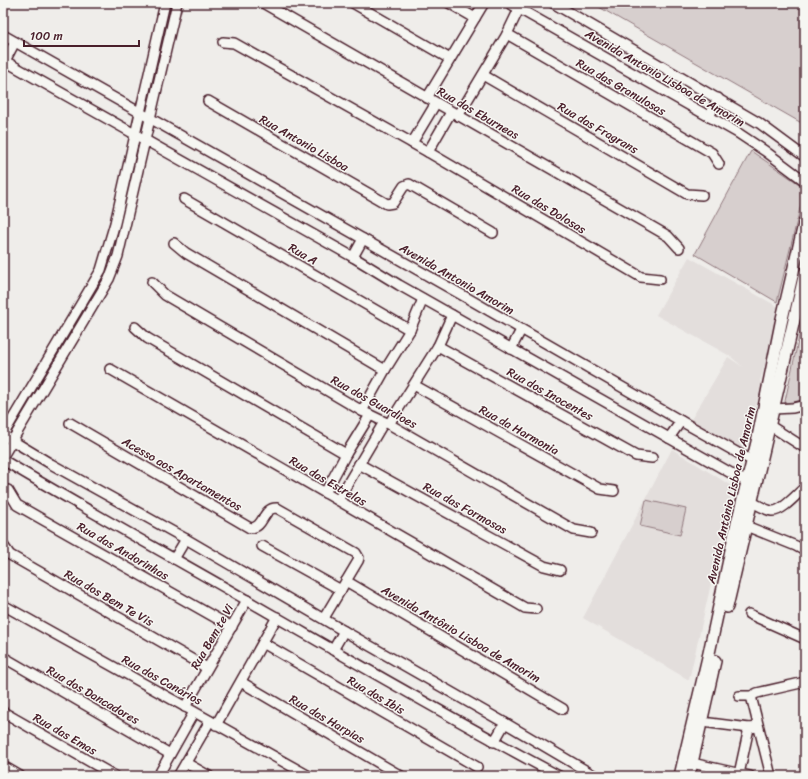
<svg xmlns="http://www.w3.org/2000/svg" width="808" height="779" font-family="Sriracha,sans-serif">
  <style>
    .built { fill: #e3dedc }
    .green { fill: #d7cfce; stroke: #90777c }
    .lines { fill: none; stroke-linecap: round; stroke-linejoin: round }
    .minor-casing { stroke: #4a1f2b; stroke-width: 12 }
    .major-casing { stroke: #4a1f2b; stroke-width: 14 }
    .minor { stroke: #f6f6f2; stroke-width: 9 }
    .major { stroke: #f6f6f2; stroke-width: 11 }
    .labels { text-anchor: middle; dominant-baseline: central; stroke-width: 3; stroke-linejoin: round; paint-order: stroke }
    .street-label { font-size: 12px; fill: #4a1f2b; stroke: #f6f6f2 }
  </style>
  <rect width="100%" height="100%" fill="#efedea"/>
  <filter id="ink" filterUnits="userSpaceOnUse"><feTurbulence type="fractalNoise" baseFrequency=".025" numOctaves="2"/><feDisplacementMap in="SourceGraphic" scale="8" xChannelSelector="R" yChannelSelector="G"/><feConvolveMatrix kernelMatrix="1 2 1 2 8 2 1 2 1" color-interpolation-filters="sRGB"/></filter>
  <g filter="url(#ink)">
    <g class="built">
      <polygon points="689,257 782,309 760,381 762,383 743,453 689,423 728,357 743,367 730,356 656,315"/>
      <polygon points="672,449 733,487 689,680 583,618"/>
    </g>
    <g class="green">
      <polygon points="592,3 805,3 805,125"/>
      <polygon points="751,151 805,188 777,302 695,254"/>
      <polygon points="805,309 805,400 786,403 785,401"/>
      <polygon points="646,500 686,509 680,535 640,526"/>
    </g>
    <g class="lines">
      <g class="minor-casing">
        <g id="minor">
          <polyline points="165,3 115,223 101,270 3,435 51,464 186,539 344,631 505,723 595,776"/>
          <polyline points="263,3 668,236 679,248"/>
          <polyline points="353,3 450,59"/>
          <polyline points="449,3 475,18"/>
          <polyline points="509,3 738,133 765,151 805,181"/>
          <polyline points="553,3 759,123 805,157"/>
          <polyline points="507,34 712,153 719,164"/>
          <polyline points="3,35 462,295 681,421 745,457 758,462"/>
          <polyline points="223,42 234,43 428,152 641,277 660,279"/>
          <polyline points="3,60 353,257 399,285 752,485"/>
          <polyline points="5,61 15,42"/>
          <polyline points="483,75 687,194 702,195"/>
          <polyline points="427,98 484,3"/>
          <polyline points="208,101 387,204 393,203 404,186 409,184 493,233"/>
          <polyline points="458,116 507,34 519,9"/>
          <polyline points="709,117 718,98"/>
          <polyline points="412,143 436,103"/>
          <polyline points="428,152 451,112"/>
          <polyline points="184,199 410,330"/>
          <polyline points="174,243 186,253 385,370"/>
          <polyline points="353,257 363,239"/>
          <polyline points="152,282 165,295 362,411 389,424 574,530 591,533"/>
          <polyline points="135,327 147,338 346,454"/>
          <polyline points="438,346 636,456 652,458"/>
          <polyline points="511,349 521,330"/>
          <polyline points="110,369 525,608 536,609"/>
          <polyline points="414,385 600,489 614,491"/>
          <polyline points="773,409 793,408 805,405"/>
          <polyline points="362,411 385,370 410,330 423,299"/>
          <path d="M70,423L250,528C265,528 262,507 277,508L356,553L359,558L358,561L324,618"/>
          <polyline points="389,424 438,346 452,315"/>
          <polyline points="769,425 805,448"/>
          <polyline points="669,438 681,421"/>
          <polyline points="3,456 109,279 118,256 177,3"/>
          <path d="M3,460C93,514 185,564 276,617C370,671 463,725 559,776"/>
          <polyline points="359,464 544,566 560,570"/>
          <polyline points="8,490 17,505 232,627"/>
          <polyline points="325,493 346,454 370,415"/>
          <polyline points="338,500 384,422"/>
          <path d="M752,502C758,505 766,510 772,511C782,512 798,493 805,487"/>
          <polyline points="746,526 796,546 805,551"/>
          <polyline points="3,545 10,555 207,668"/>
          <polyline points="262,546 341,590"/>
          <polyline points="174,559 186,539"/>
          <polyline points="346,581 563,709"/>
          <polyline points="3,605 309,776"/>
          <polyline points="749,614 805,639"/>
          <polyline points="263,643 477,767"/>
          <polyline points="333,650 344,631"/>
          <polyline points="3,657 170,754"/>
          <polyline points="241,682 401,776"/>
          <polyline points="739,696 751,696 757,693 805,682"/>
          <polyline points="751,696 771,776"/>
          <polyline points="185,707 247,600"/>
          <polyline points="3,712 115,776"/>
          <polyline points="702,722 749,728 758,727"/>
          <polyline points="216,725 277,617"/>
          <polyline points="494,742 505,723"/>
          <polyline points="186,763 209,776"/>
          <polyline points="692,763 750,776"/>
          <polyline points="3,766 20,776"/>
          <polyline points="739,774 749,728"/>
          <polyline points="158,776 194,712"/>
          <polyline points="178,776 210,721"/>
        </g>
      </g>
      <g class="major-casing">
        <g id="major">
          <polyline points="727,607 805,273"/>
          <polyline points="680,776 709,653 736,527 757,442 781,323 805,220"/>
          <polyline points="689,776 715,661"/>
        </g>
      </g>
      <use href="#minor" class="minor"/>
      <use href="#major" class="major"/>
    </g>
  </g>
  <g class="labels">
    <g class="street-label">
      <text transform="translate(665 78) rotate(30)">Avenida Antonio Lisboa de Amorim</text>
      <text transform="translate(621 87) rotate(30)">Rua das Granulosas</text>
      <text transform="translate(478 113) rotate(30)">Rua das Eburneas</text>
      <text transform="translate(598 128) rotate(30)">Rua das Fragrans</text>
      <text transform="translate(304 143) rotate(30)">Rua Antonio Lisboa</text>
      <text transform="translate(549 209) rotate(31)">Rua das Dolosas</text>
      <text transform="translate(303 254) rotate(30)">Rua A</text>
      <text transform="translate(457 279) rotate(30)">Avenida Antonio Amorim</text>
      <text transform="translate(550 394) rotate(29)">Rua dos Inocentes</text>
      <text transform="translate(374 402) rotate(29)">Rua dos Guardioes</text>
      <text transform="translate(519 430) rotate(29)">Rua da Harmonia</text>
      <text transform="translate(182 474) rotate(30)">Acesso aos Apartamentos</text>
      <text transform="translate(328 481) rotate(30)">Rua das Estrelas</text>
      <text transform="translate(731 495) rotate(-77)">Avenida Antônio Lisboa de Amorim</text>
      <text transform="translate(465 508) rotate(29)">Rua das Formosas</text>
      <text transform="translate(123 551) rotate(30)">Rua das Andorinhas</text>
      <text transform="translate(109 598) rotate(30)">Rua dos Bem Te Vis</text>
      <text transform="translate(461 634) rotate(30)">Avenida Antônio Lisboa de Amorim</text>
      <text transform="translate(212 637) rotate(-60)">Rua Bem te Vi</text>
      <text transform="translate(162 680) rotate(29)">Rua dos Canários</text>
      <text transform="translate(93 695) rotate(30)">Rua dos Dancadores</text>
      <text transform="translate(376 695) rotate(30)">Rua dos Ibis</text>
      <text transform="translate(327 719) rotate(30)">Rua das Harpias</text>
      <text transform="translate(65 734) rotate(30)">Rua das Emas</text>
    </g>
  </g>
  <rect width="808" height="779" fill="none" stroke="#f6f6f2" stroke-width="16"/>
  <rect x="8" y="8" width="792" height="763" fill="none" stroke="#4a1f2b" stroke-width="1.5" filter="url(#ink)"/>
  <path d="M24 40v6h115v-6" fill="none" stroke="#4a1f2b" stroke-width="2"/>
  <text x="30" y="40" font-size="12" fill="#4a1f2b" stroke="#f6f6f2" stroke-width="3" paint-order="stroke">100 m</text>
</svg>
